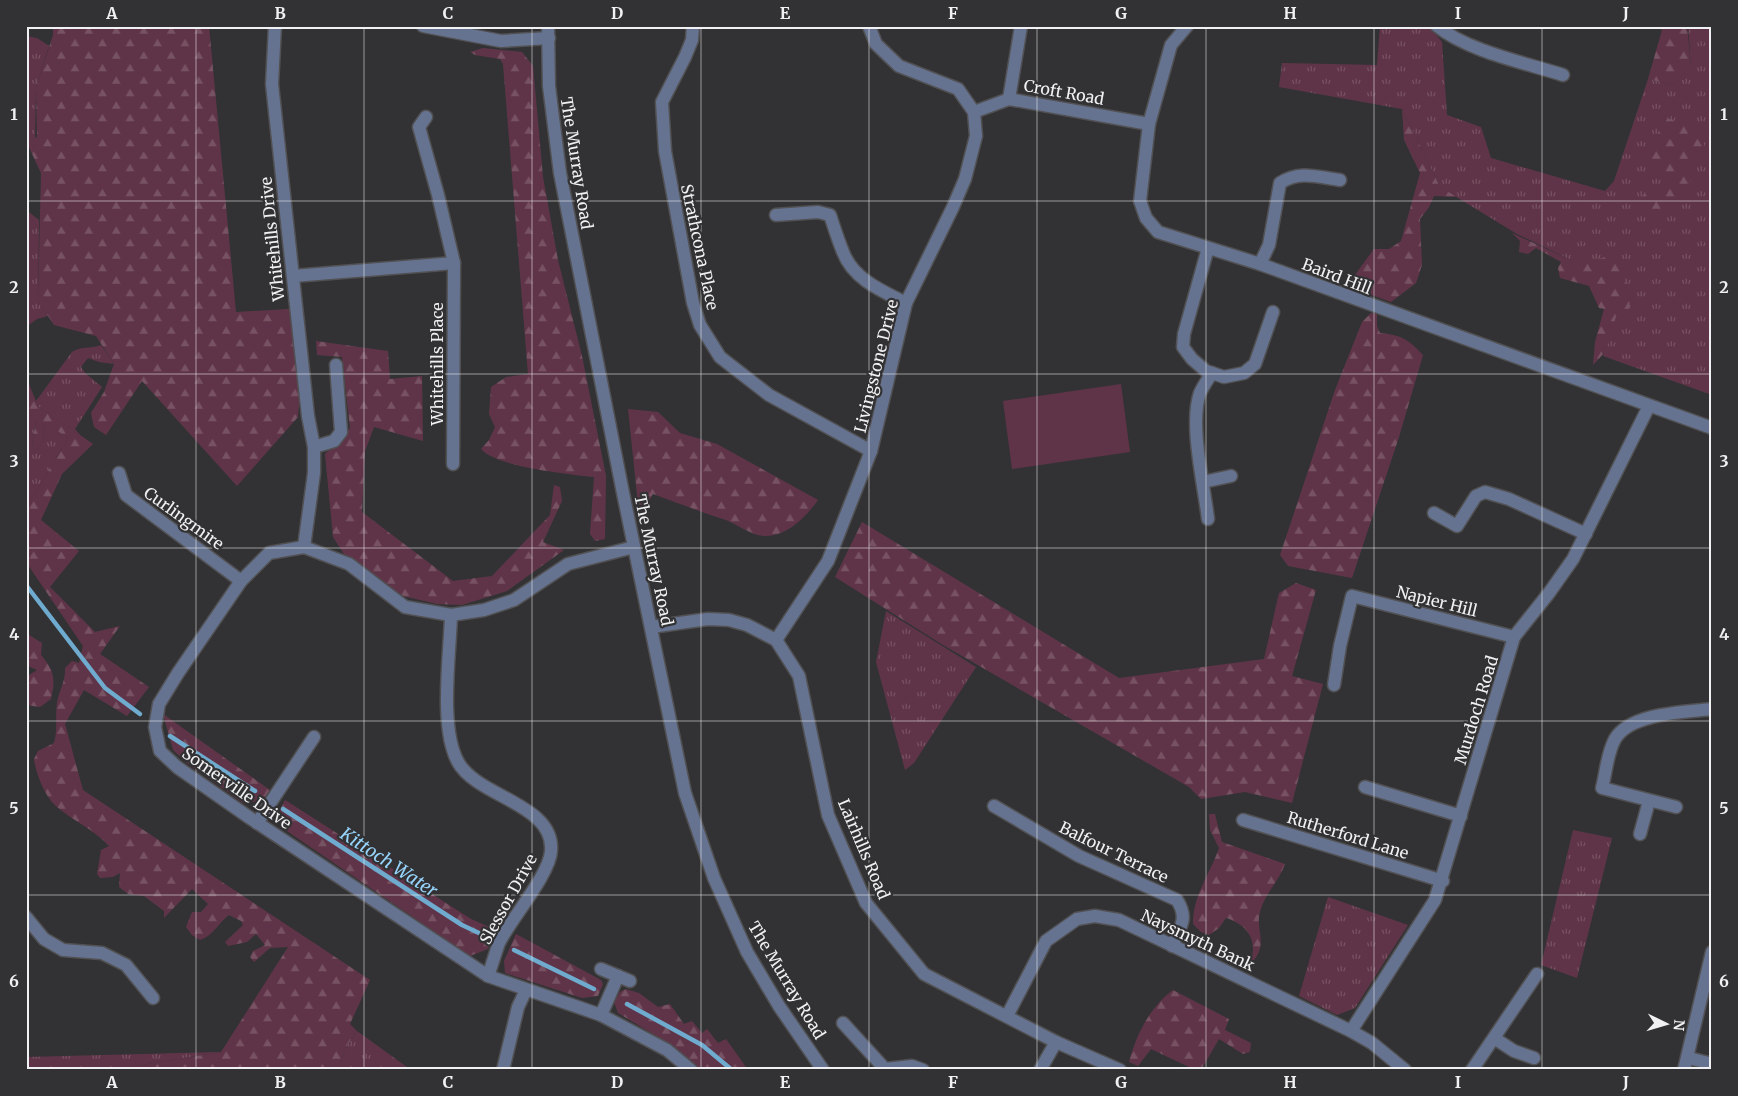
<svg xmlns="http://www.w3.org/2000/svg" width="1738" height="1096" font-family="Merriweather,serif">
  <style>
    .grass { fill: url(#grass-tufts) }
    .forest { fill: url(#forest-firs) }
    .garden { fill: #603448 }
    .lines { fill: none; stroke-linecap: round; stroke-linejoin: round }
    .stream { stroke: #6eabce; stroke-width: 4.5 }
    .minor-casing { stroke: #515153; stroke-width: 15 }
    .minor { stroke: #657391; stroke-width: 12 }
    .grid { fill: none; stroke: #f1f1f3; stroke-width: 1; stroke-opacity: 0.55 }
    .labels { text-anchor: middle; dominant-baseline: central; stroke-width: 4.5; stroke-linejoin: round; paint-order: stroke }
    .street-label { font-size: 16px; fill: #f1f1f3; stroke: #323234 }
    .water-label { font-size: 18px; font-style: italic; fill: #96d4fb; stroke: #323234 }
    .neatline { fill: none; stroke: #f1f1f3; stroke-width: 2 }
    .grid-label { font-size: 16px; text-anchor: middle; font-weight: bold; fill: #f1f1f3 }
  </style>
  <defs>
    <pattern id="grass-tufts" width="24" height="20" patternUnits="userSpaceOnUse" patternTransform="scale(1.25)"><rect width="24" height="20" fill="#603448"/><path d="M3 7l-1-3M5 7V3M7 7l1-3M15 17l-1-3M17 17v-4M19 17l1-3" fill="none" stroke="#775263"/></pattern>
    <pattern id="forest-firs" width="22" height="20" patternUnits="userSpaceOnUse" patternTransform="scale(1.25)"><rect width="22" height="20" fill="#603448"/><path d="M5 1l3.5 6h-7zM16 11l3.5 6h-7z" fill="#775263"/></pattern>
  </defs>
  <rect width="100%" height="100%" fill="#323234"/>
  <g class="grass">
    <polygon points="1380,26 1429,26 1442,42 1447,115 1481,127 1491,158 1605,191 1614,181 1648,79 1673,85 1691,65 1688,26 1712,26 1712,395 1603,356 1625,286 1517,234 1440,187 1402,109 1279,87 1282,63 1377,65"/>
    <polygon points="26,36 37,38 49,46 36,87 35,138 26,141"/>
    <polygon points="26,210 39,220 38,301 48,316 37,319 26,327"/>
    <path d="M101,345L114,364L99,362L88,358L81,367L85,373L102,387L75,429L81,436L38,406L36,401L72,352C80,346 91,349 101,345Z"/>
    <polygon points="26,409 36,420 32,444 35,453 43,442 44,421 68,438 26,508"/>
    <polygon points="886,611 976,667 914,763 905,770 876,662"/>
    <polygon points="1573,830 1612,838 1577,978 1541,965"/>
    <polygon points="1328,897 1408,925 1355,1008 1337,1015 1299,996"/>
    <polygon points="357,1031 411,1070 337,1070 348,1044"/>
    <polygon points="221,1052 111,1070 26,1070 26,1057"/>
  </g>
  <g class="forest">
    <polygon points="53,26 209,26 236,312 289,309 302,366 298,417 237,486 142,381 106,435 94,427 91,413 104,392 114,364 96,336 54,325 38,301 41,173 26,141 37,137 36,87 53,35"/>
    <polygon points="1653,26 1687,26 1691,65 1673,85 1648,79 1662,30"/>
    <path d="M483,48L522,52L533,66L543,177L558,260L582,356L606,476L605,539L595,541L590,534L594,477C569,474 496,467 481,449L489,440L495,427L489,414L491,387L506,377L528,374L503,64L500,59L475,55L470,52Z"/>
    <polygon points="1402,109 1440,187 1457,197 1434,196 1429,207 1420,219 1422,265 1416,283 1391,302 1355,289 1352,279 1374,249 1389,249 1401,241 1420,173 1404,140"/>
    <path d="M1667,119C1685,120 1699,132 1706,149L1700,161L1690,162L1684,167L1690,177L1691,191C1674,212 1665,217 1638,214L1633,205C1646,188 1654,195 1669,185L1668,178L1650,165L1648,160L1659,130Z"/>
    <polygon points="1512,233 1571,260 1593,261 1605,257 1616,259 1621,265 1620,276 1633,290 1627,314 1616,316 1606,351 1593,365 1595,342 1604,309 1599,308 1589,286 1560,278 1558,268 1561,262 1536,248 1528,254 1519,252 1520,241"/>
    <path d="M1371,313L1377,314V326L1380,333C1401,335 1408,339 1423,355L1399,437L1352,578L1288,566L1280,555L1335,390L1362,322Z"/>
    <polygon points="316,341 388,351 390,379 422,376 423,441 374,427 365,451 362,512 453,581 492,576 550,515 554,485 560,487 562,501 543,542 564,550 507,591 462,605 437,604 403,596 344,554 333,537 325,454 350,428 342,357 317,355"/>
    <path d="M26,382H28L38,406L93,444L62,474L41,520L79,551L50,587L95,632L120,626L100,654L149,687L127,716L84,690L65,724L83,790L370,980L350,1024L357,1031L348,1044L337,1070H111L221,1052L288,947L270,948L254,962L250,957L253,951L265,945L256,934L247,942L228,946L225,942L243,925L241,921L229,915C219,922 213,936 200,940L192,935L186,927L192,912H201L208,904L192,889L164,918V911L144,896L128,894L119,887L120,873L113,877L100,878L97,874L101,850L109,846C92,828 75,822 57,807C45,797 36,774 34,759L38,751L54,743C58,729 55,717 57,703C59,690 66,681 65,668L72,661L79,663L83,646L26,562V508L68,438L44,422L43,442L35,453L32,444L36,421L26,409Z"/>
    <path d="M628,409L658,412L680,433L717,444L818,500C805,518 783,541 758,535C747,532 736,524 726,520C701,512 677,503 653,494L646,506L638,504Z"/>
    <polygon points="862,522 1119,678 1264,659 1279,593 1296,583 1316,590 1292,676 1323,684 1292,803 1245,792 1201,799 1189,787 943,645 835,577"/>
    <path d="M26,633L42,643L41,655C54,670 56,680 51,699L40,707L26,705V677L37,670L26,665Z"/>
    <polygon points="163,714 270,790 262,801 243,803 186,762 173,750"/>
    <polygon points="285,800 471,919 496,930 488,949 470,956 281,827 279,812"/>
    <path d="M1209,814H1215L1222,842L1285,864C1279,881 1264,895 1260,912C1255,930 1268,942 1254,960H1251C1258,939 1246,924 1226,918L1219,928L1209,935L1201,932L1193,924C1193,895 1210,874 1219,848L1210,830Z"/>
    <polygon points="516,934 601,980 603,984 598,996 582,998 505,973 504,961"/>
    <polygon points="626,989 639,993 658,1007 670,1004 684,1024 692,1021 702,1033 707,1029 718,1043 726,1039 748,1070 699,1070 668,1043 618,1013 614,1002 620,992"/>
    <path d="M1173,990L1229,1019L1225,1030L1251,1043L1250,1052L1243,1054L1219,1039L1201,1070H1188L1189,1067L1151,1049L1138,1066L1129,1062C1136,1035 1150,1007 1173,990Z"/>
  </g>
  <polygon class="garden" points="1121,384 1130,452 1012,469 1003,401"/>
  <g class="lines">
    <g class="stream">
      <polyline points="26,585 105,688 140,714"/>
      <polyline points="170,736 255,791"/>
      <polyline points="283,809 462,925 481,934"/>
      <polyline points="514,950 594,989"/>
      <polyline points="627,1004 702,1045 732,1070"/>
    </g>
    <g class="minor-casing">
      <g id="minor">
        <polyline points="275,26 272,84 308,416 314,447 314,473 304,547"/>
        <polyline points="423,26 501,41 549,38"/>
        <polyline points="548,26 549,86 560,173 623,493 685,793 714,878 747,952 779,1006 823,1070"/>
        <polyline points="693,26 692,40 685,57 662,102 665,151 693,303 700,325 720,357 769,395 871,451"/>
        <polyline points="1187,26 1171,45 1149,124 1140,201 1146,218 1158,232 1260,264 1712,428"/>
        <path d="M1437,26C1467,51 1526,63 1563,75"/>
        <polyline points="1009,99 1021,26"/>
        <polyline points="974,112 1009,99 1149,124"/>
        <polyline points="426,117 419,127 438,195 454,263 453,464"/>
        <path d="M776,215L818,212L830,215C834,227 838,240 843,252C853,279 882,291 906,303"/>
        <polyline points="1208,248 1184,334 1183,347 1192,359 1206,371 1224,377 1244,373 1255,364 1273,312"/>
        <path d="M1260,264L1269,245L1280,183C1300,170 1317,177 1340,180"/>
        <polyline points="293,276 454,263"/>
        <polyline points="314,447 334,441 341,432 336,365"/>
        <polyline points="119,473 126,495 241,581"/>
        <polyline points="1203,482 1231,476"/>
        <polyline points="1434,513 1457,526 1476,496 1485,492 1509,499 1586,534"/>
        <path d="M1208,519C1204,485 1189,424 1200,393C1203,386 1208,379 1212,373"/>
        <polyline points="634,547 568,564 514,600 484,610 451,615 405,607 349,564 304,547 269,553 241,581 178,673 159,704 155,727 160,751 177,767 250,818 488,976 601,1015 667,1050 691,1070"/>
        <path d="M451,615C450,654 439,728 458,762C477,797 555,804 551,851C550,874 510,920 499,943C495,954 492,965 488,976"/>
        <polyline points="651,627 708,619 729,620 747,625 776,640 799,676 828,815 866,903 924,974 1056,1042 1120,1070"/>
        <polyline points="776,640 828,561 871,451 906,303 953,207 965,179 976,136 974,112 958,89 899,66 876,44 869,26"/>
        <polyline points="1334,685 1340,646 1352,596 1514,637"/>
        <polyline points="1365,787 1461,816"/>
        <path d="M994,806L1079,856L1177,900C1189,919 1180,927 1172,946"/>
        <path d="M1676,807L1602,788C1606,773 1607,753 1615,739C1630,713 1685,712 1712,709"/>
        <polyline points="1243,820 1443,881"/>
        <polyline points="257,823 314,737"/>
        <polyline points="1640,834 1649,801"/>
        <polyline points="26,917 44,939 63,950 102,953 126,965 153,998"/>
        <polyline points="601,969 630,981"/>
        <polyline points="601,1015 618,976"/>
        <polyline points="1007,1016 1046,941 1077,919 1095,916 1119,920 1351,1031 1372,1043 1405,1070"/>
        <polyline points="843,1023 885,1069 912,1066 923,1070"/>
        <polyline points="1351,1031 1435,900 1514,637 1549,593 1573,559 1649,406"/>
        <polyline points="1494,1038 1514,1051 1534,1058"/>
        <polyline points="1689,1058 1712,1064"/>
        <polyline points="503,1070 518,1007 526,990"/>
        <polyline points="1040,1070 1056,1042"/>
        <polyline points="1472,1070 1537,974"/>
        <polyline points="1684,1070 1712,952"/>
      </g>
    </g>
    <use href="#minor" class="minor"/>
  </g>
  <path class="grid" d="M196,26V1070M364,26V1070M532,26V1070M701,26V1070M869,26V1070M1037,26V1070M1206,26V1070M1374,26V1070M1542,26V1070M26,201H1712M26,374H1712M26,548H1712M26,721H1712M26,895H1712"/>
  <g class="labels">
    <g class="street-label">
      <text transform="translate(1064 92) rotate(10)">Croft Road</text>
      <text transform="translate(577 163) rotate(81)">The Murray Road</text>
      <text transform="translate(272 239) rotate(-96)">Whitehills Drive</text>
      <text transform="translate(700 247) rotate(78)">Strathcona Place</text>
      <text transform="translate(1337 276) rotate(21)">Baird Hill</text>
      <text transform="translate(437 364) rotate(-90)">Whitehills Place</text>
      <text transform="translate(876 366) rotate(-76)">Livingstone Drive</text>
      <text transform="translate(184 518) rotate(36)">Curlingmire</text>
      <text transform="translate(654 560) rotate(78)">The Murray Road</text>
      <text transform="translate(1437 601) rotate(14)">Napier Hill</text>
      <text transform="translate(1476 710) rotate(-73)">Murdoch Road</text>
      <text transform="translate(237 788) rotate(35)">Somerville Drive</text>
      <text transform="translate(1348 835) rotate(17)">Rutherford Lane</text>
      <text transform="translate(864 849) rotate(67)">Lairhills Road</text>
      <text transform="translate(1114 852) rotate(26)">Balfour Terrace</text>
      <text transform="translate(508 899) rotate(-61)">Slessor Drive</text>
      <text transform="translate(1198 940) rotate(25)">Naysmyth Bank</text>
      <text transform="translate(787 980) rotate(59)">The Murray Road</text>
    </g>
    <g class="water-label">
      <text transform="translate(389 862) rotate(33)">Kittoch Water</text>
    </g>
  </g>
  <rect width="1738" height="1096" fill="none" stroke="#323234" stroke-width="55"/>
  <g transform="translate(1666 1024) rotate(95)" stroke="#323234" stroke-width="4" paint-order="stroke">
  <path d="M0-4L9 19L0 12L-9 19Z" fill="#f1f1f3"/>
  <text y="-8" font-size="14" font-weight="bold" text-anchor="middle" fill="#f1f1f3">N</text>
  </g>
  <rect x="28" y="28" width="1682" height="1040" class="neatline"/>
  <g class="grid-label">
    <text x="112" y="19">A</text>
    <text x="280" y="19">B</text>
    <text x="448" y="19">C</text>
    <text x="617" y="19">D</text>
    <text x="785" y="19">E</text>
    <text x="953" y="19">F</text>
    <text x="1121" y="19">G</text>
    <text x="1290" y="19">H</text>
    <text x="1458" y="19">I</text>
    <text x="1626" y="19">J</text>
    <text x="14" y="120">1</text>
    <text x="1724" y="120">1</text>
    <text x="14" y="293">2</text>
    <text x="1724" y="293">2</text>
    <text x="14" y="467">3</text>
    <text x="1724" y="467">3</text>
    <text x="14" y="640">4</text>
    <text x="1724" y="640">4</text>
    <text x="14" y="814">5</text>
    <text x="1724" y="814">5</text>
    <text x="14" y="987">6</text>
    <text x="1724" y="987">6</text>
    <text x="112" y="1088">A</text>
    <text x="280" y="1088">B</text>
    <text x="448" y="1088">C</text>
    <text x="617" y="1088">D</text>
    <text x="785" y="1088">E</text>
    <text x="953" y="1088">F</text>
    <text x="1121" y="1088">G</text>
    <text x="1290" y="1088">H</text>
    <text x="1458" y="1088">I</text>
    <text x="1626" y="1088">J</text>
  </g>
</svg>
